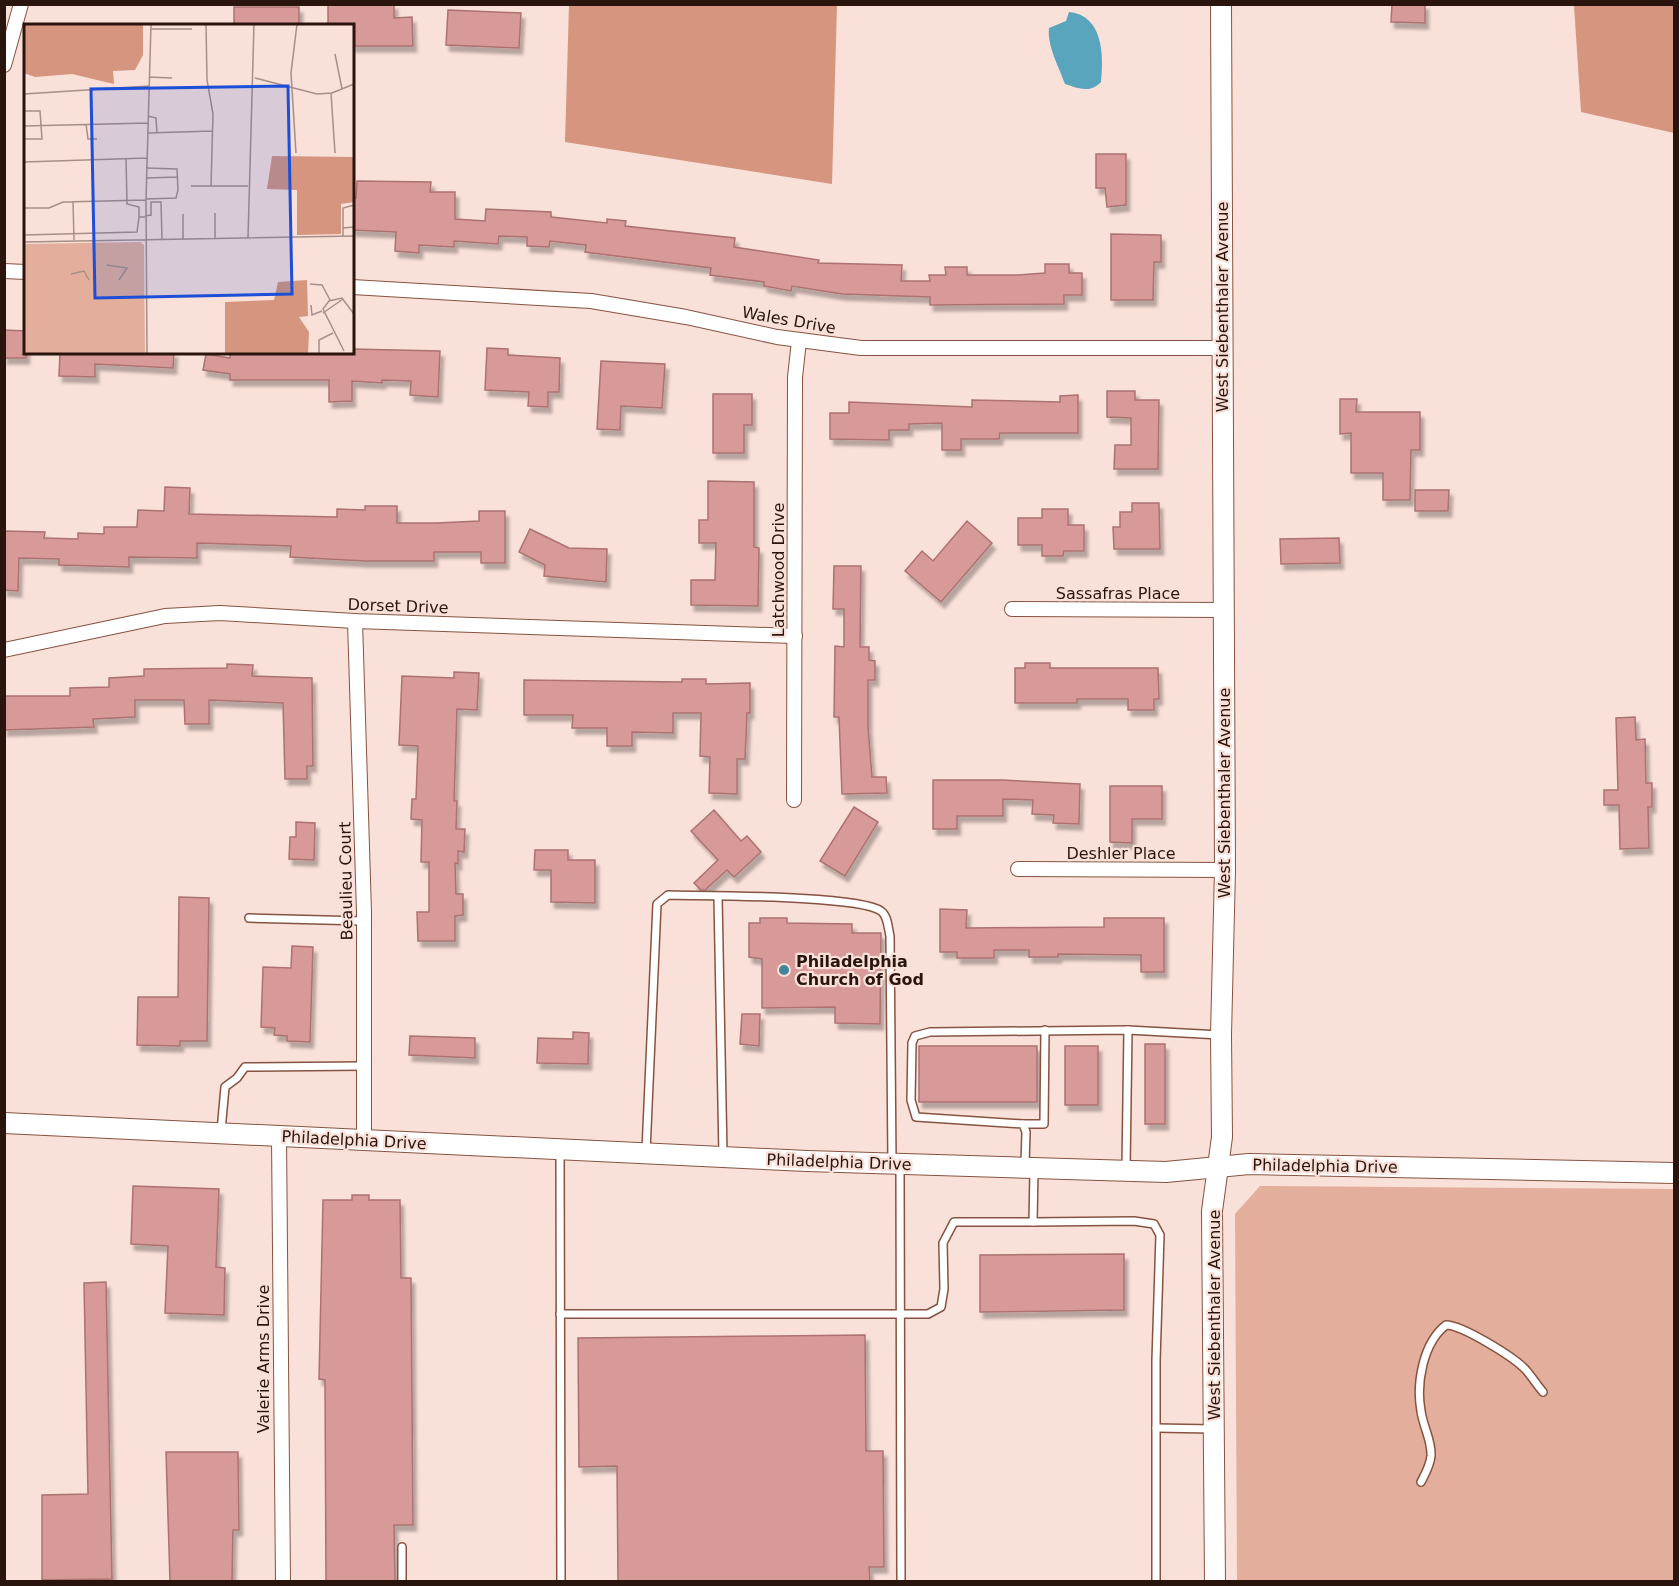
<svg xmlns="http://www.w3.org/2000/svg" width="1679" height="1586" font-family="'DejaVu Sans',sans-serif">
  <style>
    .green { fill: #e3ae9b }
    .forest { fill: #d5957f }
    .water { fill: #58a5bd }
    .building { fill: #d79a98; stroke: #ac7271; stroke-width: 1.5; filter: url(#shadow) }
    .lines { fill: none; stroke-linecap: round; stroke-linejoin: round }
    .service-casing { stroke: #865341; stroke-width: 10 }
    .minor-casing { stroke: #865341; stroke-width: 16 }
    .secondary-casing { stroke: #865341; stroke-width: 22 }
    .service { stroke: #fff; stroke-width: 7 }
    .minor { stroke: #fff; stroke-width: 14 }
    .secondary { stroke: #fff; stroke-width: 20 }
    .poi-dot { fill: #458599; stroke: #f9e0d8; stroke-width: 2 }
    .labels { text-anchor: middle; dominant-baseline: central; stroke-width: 4.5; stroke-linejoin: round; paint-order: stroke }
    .street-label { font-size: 16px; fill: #2a150e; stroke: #f9e0d8 }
    .poi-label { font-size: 16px; font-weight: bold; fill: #2a150e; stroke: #f9e0d8; text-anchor: start }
    .inset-road { fill: none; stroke: #a68f87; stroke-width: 1.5 }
    .view { fill: #1d4ed8; fill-opacity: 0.15; stroke: #1d4ed8; stroke-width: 3 }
    .inset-edge { fill: none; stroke: #2a150e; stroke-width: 3 }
  </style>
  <defs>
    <filter id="shadow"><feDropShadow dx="3.5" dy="6" stdDeviation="1.5" flood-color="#0004"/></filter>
  </defs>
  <rect width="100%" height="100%" fill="#f9e0d8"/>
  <polygon class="green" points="1260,1186 1674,1189 1674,1581 1237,1581 1235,1214"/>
  <g class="forest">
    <polygon points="569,5 837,5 832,184 565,142"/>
    <polygon points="1574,5 1674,5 1674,133 1581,112"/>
  </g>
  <path class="water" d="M1069,12C1103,15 1104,55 1101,82C1090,94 1078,88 1065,84C1059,67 1047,46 1049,28L1066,21Z"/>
  <g class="building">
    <polygon points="328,4 394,4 394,18 412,17 413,46 352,46 352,26 328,26"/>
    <polygon points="1392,4 1425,4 1425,23 1391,22"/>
    <rect x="234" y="7" width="65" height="19"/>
    <polygon points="448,10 521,13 519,48 446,45"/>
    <polygon points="1096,154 1126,154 1126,205 1107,207 1105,188 1096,188"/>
    <polygon points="357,181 431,182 430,192 455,192 455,219 485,221 486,209 551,212 551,217 607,223 607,219 626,221 625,226 735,238 734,247 819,260 818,263 902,265 901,281 930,281 929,275 946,275 945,267 967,267 967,275 1018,275 1045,273 1045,264 1069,264 1069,273 1082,273 1082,295 1064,295 1064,304 930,305 930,297 842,294 792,286 791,291 764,286 764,282 710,275 711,268 585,252 586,245 550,241 549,247 527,246 527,237 499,236 498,244 454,241 454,247 419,245 419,253 395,251 396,232 352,230 352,198 356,198"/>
    <polygon points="1111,234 1161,235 1161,262 1154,262 1153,300 1111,300"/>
    <polygon points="4,330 26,331 26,358 4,358"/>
    <polygon points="487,348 508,349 508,355 560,358 559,392 548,392 548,407 528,406 529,392 485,390"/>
    <polygon points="352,349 440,351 438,397 410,395 411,381 382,380 382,383 352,381 352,401 329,402 329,380 230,380 230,374 203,370 206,354 230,358 230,352 352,352"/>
    <polygon points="60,352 174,352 173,368 95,364 95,377 59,376"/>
    <polygon points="601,361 665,364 662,408 621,406 620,430 597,429"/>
    <polygon points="1107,391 1135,391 1135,400 1159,400 1158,469 1114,469 1115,445 1131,445 1131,418 1107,417"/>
    <polygon points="713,394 752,394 752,425 744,425 744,453 713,453"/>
    <polygon points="1078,395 1078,433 1000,433 999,439 961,439 961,450 942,450 942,423 909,424 909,430 889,430 889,440 830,439 830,413 849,413 849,402 972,407 972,400 1060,402 1060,396"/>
    <polygon points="1340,399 1357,399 1356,412 1420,412 1420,450 1411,450 1410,500 1383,500 1383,473 1351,473 1351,433 1340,434"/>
    <polygon points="708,481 754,482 754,547 759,548 758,606 691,605 691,580 715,580 716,543 699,543 699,520 708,520"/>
    <polygon points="165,487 190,488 189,514 337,517 337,509 365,510 365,506 397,506 397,523 437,523 479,521 479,511 505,511 505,563 481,563 481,552 434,552 434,561 365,561 290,557 291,546 197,543 197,558 129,557 129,567 59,565 59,559 19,558 18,591 4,590 4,531 45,532 44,538 78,539 78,533 104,534 104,527 137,527 138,510 164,511"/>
    <polygon points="1415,490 1449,490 1448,511 1415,511"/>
    <polygon points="1132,503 1159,503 1160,549 1114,549 1113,527 1120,527 1120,512 1132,512"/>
    <polygon points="1042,509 1068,509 1068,525 1084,525 1084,551 1064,551 1063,556 1042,556 1042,545 1018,545 1018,518 1042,518"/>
    <polygon points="967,521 992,543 941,602 905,571 922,551 933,561"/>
    <polygon points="530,529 569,548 607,549 606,582 544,576 545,565 519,552"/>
    <polygon points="1339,538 1340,563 1281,564 1280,539"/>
    <polygon points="834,566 861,566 860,647 869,647 869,660 875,661 875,680 868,680 868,727 872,777 886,777 887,793 842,794 839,717 834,717 835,646 844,647 844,609 833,609"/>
    <polygon points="1025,663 1050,663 1050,668 1158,668 1159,699 1154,699 1154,710 1128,710 1128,699 1077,699 1077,703 1015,703 1015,668 1025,668"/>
    <polygon points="227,664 253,665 252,676 312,678 313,766 307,766 307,779 285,779 283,703 209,700 209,724 185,724 184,700 135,700 135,717 93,719 94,727 4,730 4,696 70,696 70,688 109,687 109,678 144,676 144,669 227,668"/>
    <polygon points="454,672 479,673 477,710 457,709 454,801 457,801 456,829 465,829 464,852 458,851 458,864 455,863 456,894 463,894 463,915 455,916 455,941 418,941 417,912 429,912 429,862 421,862 422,820 411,819 412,799 416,799 418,746 399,745 402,676 454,678"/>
    <polygon points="682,679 706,679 706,684 750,683 750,713 747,713 745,759 737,759 737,794 709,793 710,757 700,756 701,713 673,713 673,733 632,732 632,746 607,746 607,728 572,728 573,715 524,715 524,680 682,682"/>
    <polygon points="1635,717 1636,740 1645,739 1646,783 1652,783 1652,807 1648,807 1649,848 1620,849 1619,805 1604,805 1604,790 1618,790 1616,718"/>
    <polygon points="933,780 1003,780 1080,784 1079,824 1053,823 1054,815 1032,814 1033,800 1003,799 1003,816 957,816 957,829 933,829"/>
    <polygon points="1110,786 1162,786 1162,819 1132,819 1132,843 1110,842"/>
    <polygon points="854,807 878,822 845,876 820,861"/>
    <polygon points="714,810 741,841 747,836 761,852 734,877 727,870 705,890 701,890 694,883 718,860 691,831"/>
    <polygon points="296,822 315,823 314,860 289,859 290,837 296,837"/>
    <polygon points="535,850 568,850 568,860 595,860 595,903 551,902 551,870 534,870"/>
    <polygon points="179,897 209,898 207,1041 180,1041 180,1046 137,1045 138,997 178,997"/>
    <polygon points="940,909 967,910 966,928 1104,927 1104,918 1164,918 1164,972 1141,972 1141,955 1058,954 1058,957 1029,957 1029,950 994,950 994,958 957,958 957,952 940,952"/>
    <polygon points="760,918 787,918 787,923 852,924 852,933 881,933 880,1024 835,1023 835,1007 762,1008 762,959 749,957 749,923 760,923"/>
    <polygon points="292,946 313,947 310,1042 287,1041 287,1036 274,1035 275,1028 261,1027 263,967 291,968"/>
    <polygon points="742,1014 760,1014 759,1046 740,1044"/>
    <polygon points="573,1032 589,1033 588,1064 537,1063 538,1038 573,1039"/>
    <polygon points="410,1036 475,1038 475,1058 409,1055"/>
    <rect x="1145" y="1044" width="20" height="80"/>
    <rect x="919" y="1046" width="118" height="56"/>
    <rect x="1065" y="1046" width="33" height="59"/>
    <polygon points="133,1186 219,1189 216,1267 225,1268 224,1315 165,1313 168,1246 131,1244"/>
    <polygon points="352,1195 369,1195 369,1200 400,1200 401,1278 411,1278 413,1525 394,1525 395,1581 326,1581 325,1380 319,1379 323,1200 352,1200"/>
    <polygon points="1124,1254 1124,1310 980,1312 980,1255"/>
    <polygon points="106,1282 112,1579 42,1580 42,1495 88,1494 84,1283"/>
    <polygon points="865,1335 866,1451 883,1451 884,1567 869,1567 870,1581 618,1581 617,1466 579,1467 578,1338"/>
    <polygon points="166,1452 238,1452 239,1530 233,1530 232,1581 170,1581"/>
  </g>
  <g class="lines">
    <g class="service-casing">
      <g id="service">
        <polyline points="718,897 723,1155"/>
        <polyline points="249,918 364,921"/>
        <polyline points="1023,1124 1044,1124 1045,1030"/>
        <polyline points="221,1131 225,1087 237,1078 245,1067 364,1066"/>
        <path d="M646,1151L657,904L668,895C703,896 860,895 881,911C888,916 888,928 890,936L892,1162"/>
        <polyline points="560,1152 561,1582"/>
        <polyline points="1025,1165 1026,1132 1023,1124 916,1117 911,1100 912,1043 915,1036 930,1032 1128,1030 1220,1035"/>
        <polyline points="900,1167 901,1582"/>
        <polyline points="1126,1168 1128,1030"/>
        <polyline points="1034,1171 1033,1222 1134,1221 1154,1224 1160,1235 1156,1361 1156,1582"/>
        <polyline points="560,1314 928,1314 941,1307 944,1289 943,1243 954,1222 1033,1222"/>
        <polyline points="1156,1428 1213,1429"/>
        <path d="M1421,1482C1425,1474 1430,1466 1431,1456C1432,1440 1423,1427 1421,1411C1416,1383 1423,1343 1446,1325C1462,1325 1514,1357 1526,1370C1532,1377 1537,1385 1543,1392"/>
        <polyline points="402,1582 402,1547"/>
      </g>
    </g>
    <g class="minor-casing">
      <g id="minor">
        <polyline points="4,65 21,4"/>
        <polyline points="4,271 26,272"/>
        <polyline points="352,287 591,301 686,317 777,337 861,348 1222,348"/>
        <polyline points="1012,609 1224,610"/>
        <polyline points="355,621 364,912 364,1140"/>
        <polyline points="4,650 165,616 220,613 355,621 795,636"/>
        <polyline points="794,800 795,377 799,341"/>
        <polyline points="1018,869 1225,870"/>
        <polyline points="279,1137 283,1582"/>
      </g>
    </g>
    <g class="secondary-casing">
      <g id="secondary">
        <polyline points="4,1123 807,1161 1166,1172 1249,1164 1674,1173"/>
        <polyline points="1215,1582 1212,1211 1222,1137 1221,1035 1225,870 1221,4"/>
      </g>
    </g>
    <use href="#service" class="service"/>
    <use href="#minor" class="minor"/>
    <use href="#secondary" class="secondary"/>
  </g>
  <circle class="poi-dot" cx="784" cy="970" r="6"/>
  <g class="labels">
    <g class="street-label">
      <text transform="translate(1222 307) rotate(-90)">West Siebenthaler Avenue</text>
      <text transform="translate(789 320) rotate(10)">Wales Drive</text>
      <text transform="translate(778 570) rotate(-90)">Latchwood Drive</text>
      <text x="1118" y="593">Sassafras Place</text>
      <text transform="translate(398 606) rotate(2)">Dorset Drive</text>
      <text transform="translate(1224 793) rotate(-90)">West Siebenthaler Avenue</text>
      <text x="1121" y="853">Deshler Place</text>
      <text transform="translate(346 881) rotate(-91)">Beaulieu Court</text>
      <text transform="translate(354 1140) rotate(3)">Philadelphia Drive</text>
      <text transform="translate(839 1162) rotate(2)">Philadelphia Drive</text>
      <text transform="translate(1325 1166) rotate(1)">Philadelphia Drive</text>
      <text transform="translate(1214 1315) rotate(-90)">West Siebenthaler Avenue</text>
      <text transform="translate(263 1359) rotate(-90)">Valerie Arms Drive</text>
    </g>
    <g class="poi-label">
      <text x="796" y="961">Philadelphia<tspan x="796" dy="18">Church of God</tspan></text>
    </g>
  </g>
  <g transform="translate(24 24)">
    <rect width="330" height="330" fill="#f9e0d8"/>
    <path d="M116,218L120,221L121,330H0V220Z" fill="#e3ae9b"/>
    <path d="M0,0H119V31L111,46L89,47L90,60L48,50L11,53L0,49ZM248,132L330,133V178L317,180V210L273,211V166L243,165ZM283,256L284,292L275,293L285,308L284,330H201V278L250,276L254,258Z" fill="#d5957f"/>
    <path class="inset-road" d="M182,0L183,56L189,90L187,162M127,5H168M311,30L318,65M125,53L148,54M231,54L293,70L308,69L330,60M307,69L311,129M0,70L125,62M0,87H16L18,115H0M124,92L132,94L133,109M62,100L64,115H73M0,102L124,99M124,109L188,107M272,129L267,49L273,0M102,134L103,180L115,183V193M0,138L123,134M122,154L154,153M167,162H224M122,175L152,174L154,166L153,145L122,144M49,177L50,216M0,184H25L39,178L122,176M191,189V215M159,190V216M121,192L127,191V178H137L138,215M319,204V184L330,181M0,211L113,208L115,193H121M319,212V204L330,203M224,214L230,0M0,218L330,212M83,241L103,244L95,256M47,250L60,247L65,256M286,260L298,261L306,276M287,281L288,291L298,287M299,289L319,275M320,327L299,285L305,277L318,274L330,290M123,330L122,176L127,0M295,330V316L309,309"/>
    <path class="view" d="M264,62L268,270L71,274L67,65Z"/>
    <rect width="330" height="330" class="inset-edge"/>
  </g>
  <rect width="1679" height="1586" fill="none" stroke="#2a150e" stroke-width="12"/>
</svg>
